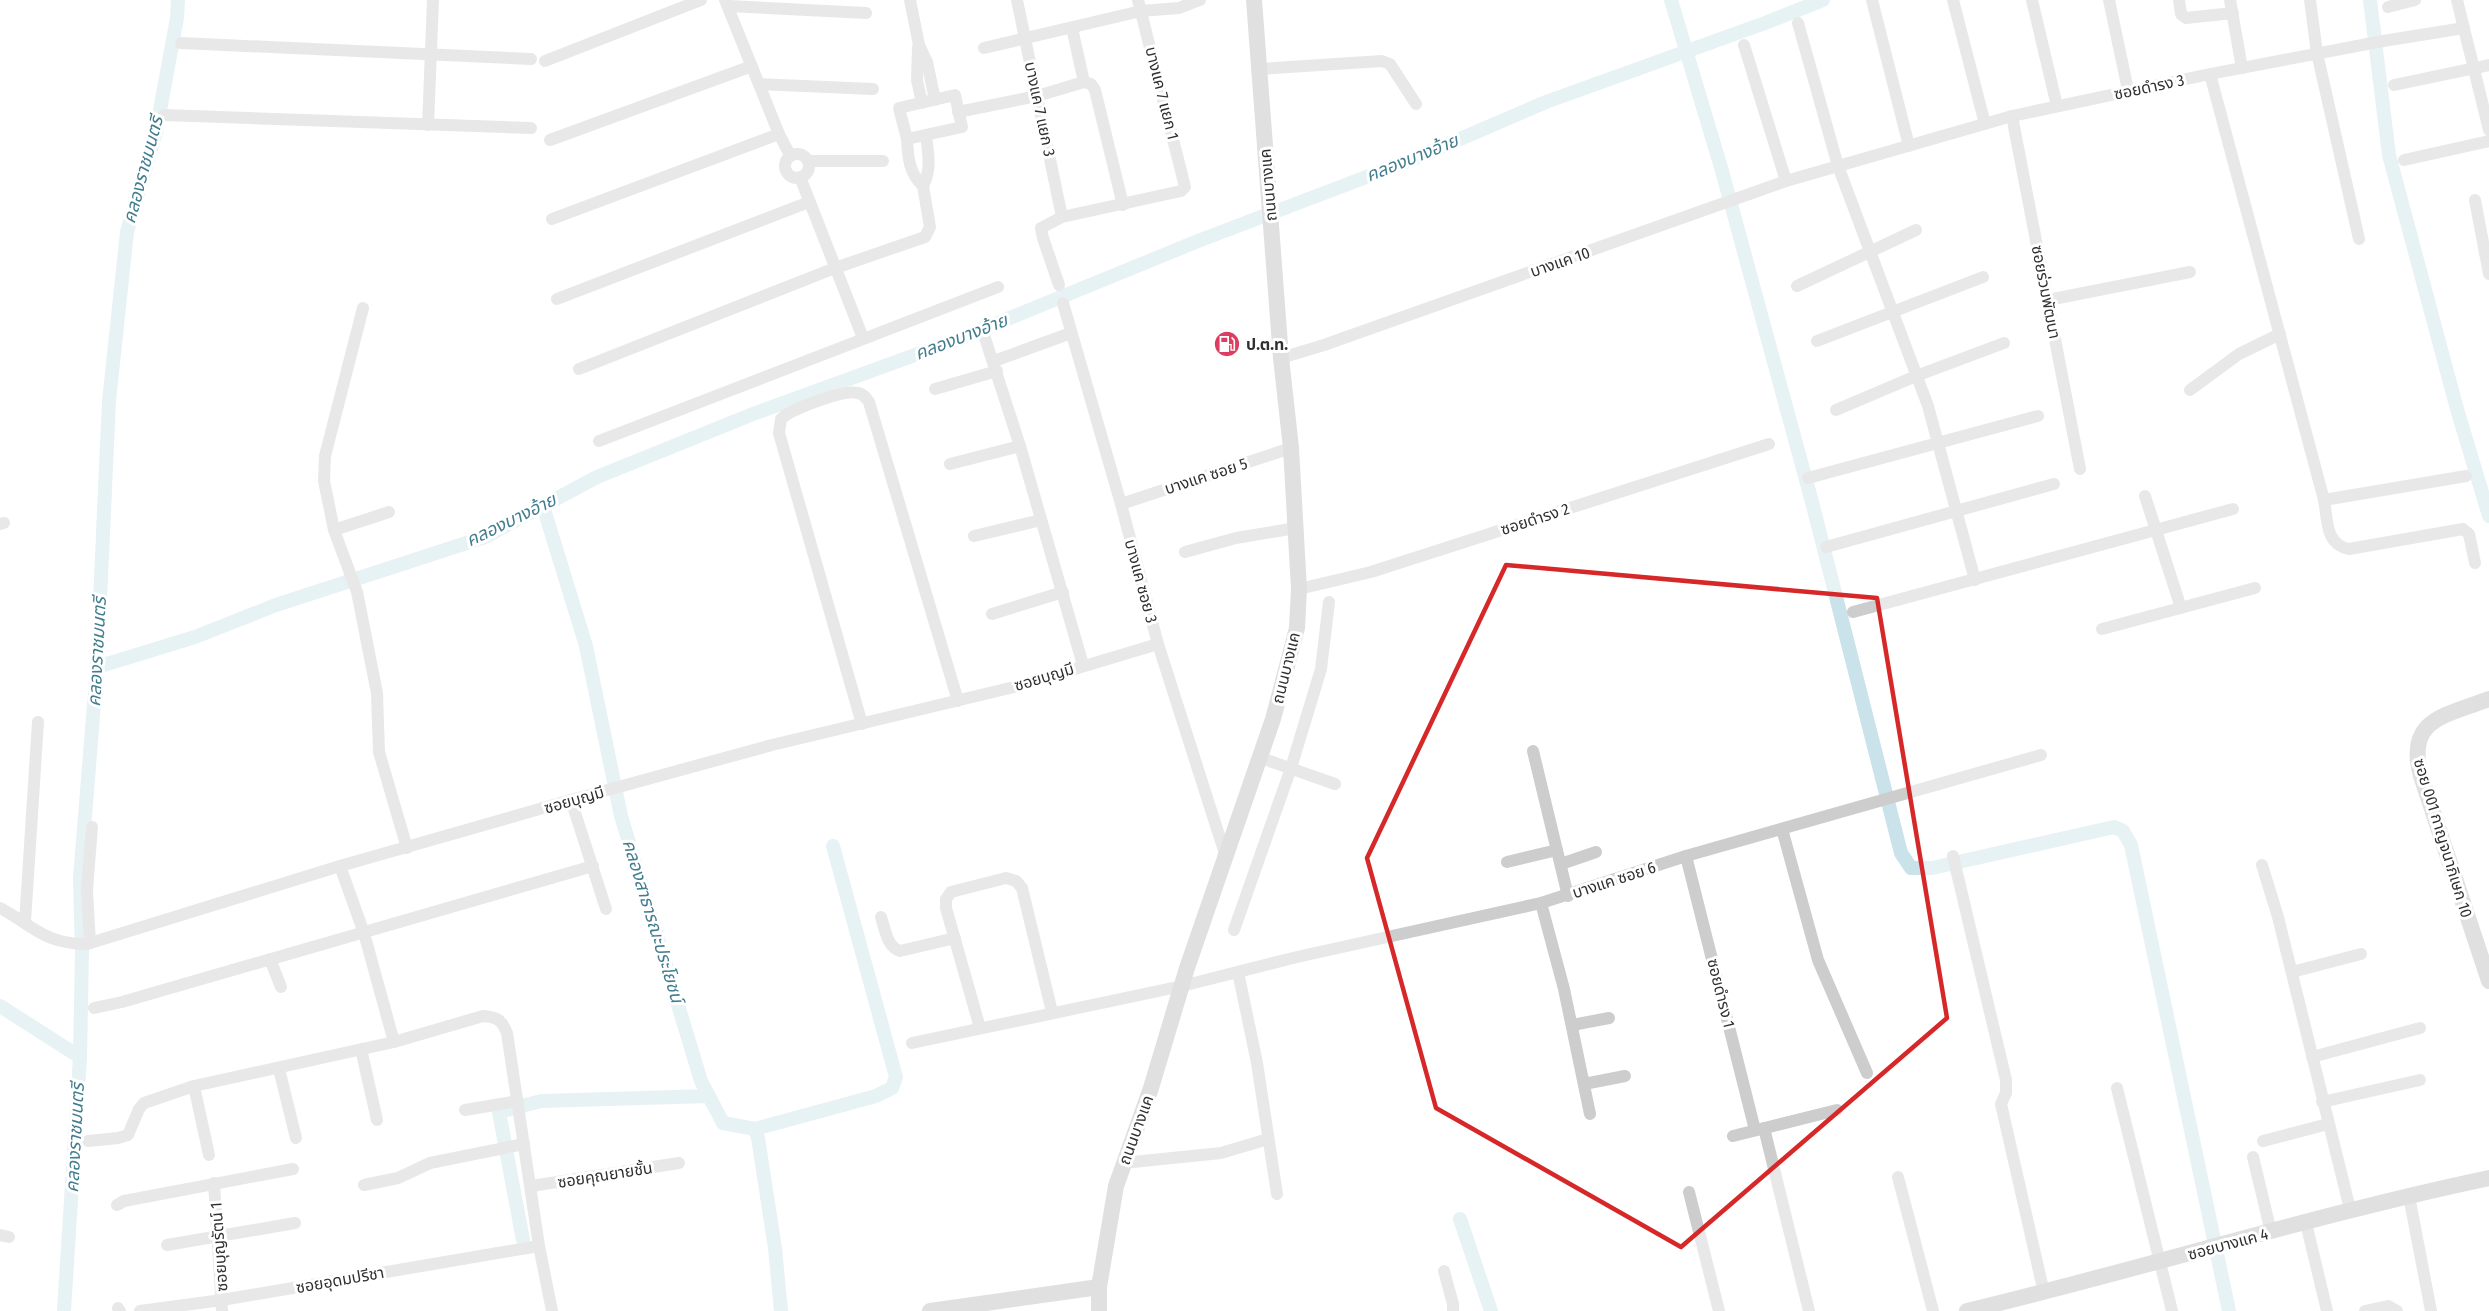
<svg xmlns="http://www.w3.org/2000/svg" width="2489" height="1311" font-family="'Fira Sans Condensed','Noto Sans Thai',sans-serif">
  <style>
    .lines { fill: none; stroke-linecap: round; stroke-linejoin: round }
    .canal { stroke: #cae2e9; stroke-width: 14 }
    .street { stroke: #cdcdcd; stroke-width: 12 }
    .secondary { stroke: #bababa; stroke-width: 16 }
    .marked { fill: none; stroke: #d62828; stroke-width: 4.5; stroke-linejoin: round }
    .labels { text-anchor: middle; dominant-baseline: central; stroke-width: 6; stroke-linejoin: round; paint-order: stroke }
    .street-label { font-size: 16px; fill: #303030; stroke: #fff }
    .poi-label { font-size: 16px; font-weight: bold; fill: #303030; stroke: #fff; text-anchor: start }
    .water-label { font-size: 18px; font-style: italic; fill: #427d8f; stroke: #fff }
  </style>
  <rect width="100%" height="100%" fill="#fff"/>
  <g class="lines">
    <g class="canal">
      <polyline points="1671,0 1722,171 1812,502 1901,853 1911,868 1932,868 2114,827 2123,831 2131,845 2229,1311"/>
      <polyline points="2370,0 2389,155 2457,409 2489,516"/>
      <polyline points="543,506 586,646 621,816 701,1081 723,1123 755,1129 758,1138 775,1248 781,1311"/>
      <polyline points="97,667 195,637 276,605 485,537 597,477 753,414 956,340 1198,241 1411,160 1546,102 1765,23 1823,0"/>
      <polyline points="0,1006 80,1057"/>
      <polyline points="755,1129 876,1096 892,1088 896,1077 833,846"/>
      <polyline points="1460,1219 1491,1311"/>
      <polyline points="523,1240 499,1112 541,1101 709,1096"/>
      <polyline points="64,1311 80,1057 82,952 80,878 97,667 109,401 127,232 156,132 177,18 178,0"/>
    </g>
    <g class="street">
      <polyline points="725,0 779,134 790,155"/>
      <polyline points="910,0 919,45 927,62 935,100"/>
      <polyline points="1017,0 1062,217"/>
      <polyline points="1872,0 1909,146"/>
      <polyline points="1953,0 1985,124"/>
      <polyline points="2032,0 2057,106"/>
      <polyline points="2109,0 2128,90"/>
      <polyline points="2179,0 2181,14 2186,18 2233,13"/>
      <polyline points="2230,0 2242,68"/>
      <polyline points="2310,0 2317,53 2359,239"/>
      <polyline points="2457,0 2489,130"/>
      <polyline points="728,6 866,13"/>
      <polyline points="2388,7 2415,0"/>
      <polyline points="1798,23 1838,166 1928,406 1975,580"/>
      <polyline points="1072,28 1084,82 1091,84 1095,90 1123,205"/>
      <polyline points="181,43 531,59"/>
      <polyline points="1744,45 1786,181"/>
      <polyline points="918,47 917,80 922,103"/>
      <polyline points="984,48 1141,11 1179,8 1200,0"/>
      <polyline points="545,61 701,0"/>
      <polyline points="1260,69 1382,61 1390,64 1416,104"/>
      <path d="M2210,74L2324,500C2328,521 2325,544 2349,549L2463,529L2469,534L2475,563"/>
      <polyline points="759,84 873,89"/>
      <polyline points="2394,85 2489,65"/>
      <polygon points="955,95 962,127 907,139 899,108"/>
      <polyline points="958,112 1037,96 1084,82"/>
      <polyline points="164,115 531,128"/>
      <polyline points="2012,116 2080,469"/>
      <polyline points="428,125 433,0"/>
      <path d="M907,139C908,158 909,173 923,186C932,169 928,153 926,135"/>
      <polyline points="550,140 752,66"/>
      <circle cx="797" cy="166" r="12"/>
      <polyline points="2404,160 2489,141"/>
      <polyline points="808,161 883,161"/>
      <polyline points="800,177 863,338"/>
      <polyline points="2475,200 2489,274"/>
      <polyline points="552,219 779,134"/>
      <polyline points="1059,285 1043,238 1041,228 1062,217 1181,191 1185,187 1138,0"/>
      <polyline points="1797,286 1916,230"/>
      <polyline points="557,299 809,202"/>
      <polyline points="2048,300 2190,272"/>
      <polyline points="1063,303 1121,504 1158,644 1226,857"/>
      <polyline points="363,308 325,456 324,481 334,530 357,592 377,693 379,752 407,848"/>
      <polyline points="985,338 1020,446 1083,665"/>
      <polyline points="1817,341 1983,277"/>
      <polyline points="1281,358 1324,345 1786,181 2012,116 2210,74 2383,41 2464,28"/>
      <polyline points="994,361 1071,333"/>
      <polyline points="579,369 835,268 925,237 930,227 923,186"/>
      <polyline points="935,389 997,371"/>
      <polyline points="2190,390 2239,354 2280,334"/>
      <polyline points="1836,410 1916,376 2004,343"/>
      <polyline points="599,441 998,287"/>
      <polyline points="950,464 1020,446"/>
      <polyline points="1808,478 2038,416"/>
      <polyline points="2145,496 2181,608"/>
      <polyline points="2324,500 2466,476"/>
      <polyline points="1121,504 1291,448"/>
      <polyline points="0,524 4,523"/>
      <polyline points="334,530 389,512"/>
      <polyline points="974,536 1041,520"/>
      <polyline points="1826,547 2054,484"/>
      <polyline points="1185,552 1236,538 1296,528"/>
      <polyline points="1299,589 1371,572 1769,444"/>
      <polyline points="1853,612 2233,509"/>
      <polyline points="992,614 1063,592"/>
      <polyline points="2102,629 2255,588"/>
      <path d="M862,724L779,433L781,419L786,415C799,407 844,389 858,393C864,394 866,398 869,402L958,701"/>
      <polyline points="1533,751 1568,896"/>
      <polyline points="1261,758 1335,784"/>
      <polyline points="571,800 606,909"/>
      <polyline points="1782,829 1818,960 1867,1073"/>
      <polyline points="1686,856 1755,1130"/>
      <polyline points="1953,856 2006,1080 2006,1093 2001,1104 2044,1293"/>
      <polyline points="1507,862 1557,850"/>
      <polyline points="1561,864 1596,852"/>
      <polyline points="2262,865 2278,917 2350,1209"/>
      <polyline points="340,866 364,933 394,1042"/>
      <polyline points="1541,903 1564,989 1590,1114"/>
      <path d="M0,908C35,927 45,944 87,944L340,866L571,800L772,745L1014,687L1158,644"/>
      <path d="M881,917C885,929 887,947 900,951L955,938"/>
      <polyline points="25,922 38,722"/>
      <polyline points="1234,930 1291,768 1321,669 1329,602"/>
      <polyline points="90,943 87,890 92,827"/>
      <polyline points="270,959 281,987"/>
      <polyline points="1238,972 1257,1063 1277,1194"/>
      <polyline points="2292,972 2361,954"/>
      <polyline points="94,1008 122,1002 593,866"/>
      <polyline points="1572,1025 1609,1018"/>
      <polyline points="980,1028 946,908 946,899 951,892 1006,878 1016,881 1022,888 1052,1012"/>
      <polyline points="912,1043 1182,986 1297,957 1541,903 1686,856 2041,755"/>
      <polyline points="361,1049 377,1120"/>
      <polyline points="2312,1057 2420,1028"/>
      <polyline points="279,1069 296,1138"/>
      <polyline points="1584,1084 1625,1076"/>
      <polyline points="194,1086 209,1155"/>
      <polyline points="2117,1088 2172,1311"/>
      <polyline points="2322,1102 2420,1080"/>
      <polyline points="465,1110 518,1101"/>
      <polyline points="1764,1128 1809,1311"/>
      <polyline points="1733,1136 1837,1110"/>
      <path d="M88,1141L118,1138L128,1135L139,1109L144,1103L194,1086L394,1042L483,1016C497,1017 502,1020 507,1033L539,1246L552,1311"/>
      <polyline points="2263,1141 2328,1124"/>
      <polyline points="2253,1157 2271,1232"/>
      <polyline points="1123,1163 1221,1153 1268,1139"/>
      <polyline points="1898,1177 1933,1311"/>
      <polyline points="214,1183 222,1311"/>
      <polyline points="364,1185 398,1178 430,1163 524,1144"/>
      <polyline points="531,1186 679,1163"/>
      <polyline points="1689,1192 1719,1311"/>
      <polyline points="2409,1196 2431,1311"/>
      <polyline points="117,1205 124,1201 293,1169"/>
      <polyline points="2306,1223 2327,1311"/>
      <polyline points="0,1235 9,1237"/>
      <polyline points="167,1245 295,1223"/>
      <polyline points="1444,1271 1453,1304 1453,1311"/>
      <polyline points="118,1308 120,1311"/>
      <polyline points="140,1311 222,1300 539,1246"/>
      <polyline points="2365,1311 2388,1306 2397,1311"/>
    </g>
    <g class="secondary">
      <path d="M2489,699C2446,716 2405,718 2421,776L2489,981"/>
      <polyline points="930,1311 1099,1287"/>
      <polyline points="1099,1311 1099,1287 1116,1186 1151,1088 1187,968 1273,719 1297,628 1299,589 1291,448 1281,358 1254,0"/>
      <path d="M1967,1311C2142,1269 2313,1215 2489,1178"/>
    </g>
  </g>
  <path d="M0 0H2489V1311H0ZM1506,565L1877,598L1947,1018L1681,1247L1436,1108L1367,858Z" fill="#fff" fill-opacity=".55" fill-rule="evenodd"/>
  <path class="marked" d="M1506,565L1877,598L1947,1018L1681,1247L1436,1108L1367,858Z"/>
  <defs>
    <g id="fuel-disc" transform="scale(1.35)"><circle r="9.5" fill="#dc3e62" stroke="#fff"/><path d="M-5.5-6h7V0h2V4h1.3V-2.5L3-4.5l.8-.8L6-3V5H2.5V1h-1V6h-7ZM-4.2-4.7v3.2H.2V-4.7Z" fill="#fff"/></g>
  </defs>
  <g fill-rule="evenodd">
    <use href="#fuel-disc" x="1227" y="344"/>
  </g>
  <g class="labels">
    <g class="street-label">
      <text transform="translate(2149 87) rotate(-12)">ซอยดำรง 3</text>
      <text transform="translate(1162 93) rotate(76)">บางแค 7 แยก 1</text>
      <text transform="translate(1040 109) rotate(78)">บางแค 7 แยก 3</text>
      <text transform="translate(1268 185) rotate(-95)">ถนนบางแค</text>
      <text transform="translate(1560 262) rotate(-19)">บางแค 10</text>
      <text transform="translate(2046 292) rotate(79)">ซอยร่วมพัฒนา</text>
      <text transform="translate(1206 476) rotate(-18)">บางแค ซอย 5</text>
      <text transform="translate(1535 519) rotate(-18)">ซอยดำรง 2</text>
      <text transform="translate(1141 581) rotate(75)">บางแค ซอย 3</text>
      <text transform="translate(1286 668) rotate(-76)">ถนนบางแค</text>
      <text transform="translate(1044 677) rotate(-17)">ซอยบุญมี</text>
      <text transform="translate(574 800) rotate(-16)">ซอยบุญมี</text>
      <text transform="translate(2443 838) rotate(73)">ซอย 001 กาญจนาภิเษก 10</text>
      <text transform="translate(1614 880) rotate(-18)">บางแค ซอย 6</text>
      <text transform="translate(1721 993) rotate(76)">ซอยดำรง 1</text>
      <text transform="translate(1136 1130) rotate(-70)">ถนนบางแค</text>
      <text transform="translate(605 1175) rotate(-9)">ซอยคุณยายชั้น</text>
      <text transform="translate(2228 1244) rotate(-15)">ซอยบางแค 4</text>
      <text transform="translate(219 1247) rotate(-94)">ซอยบุญรัตน์ 1</text>
      <text transform="translate(340 1280) rotate(-10)">ซอยอุดมปรีชา</text>
    </g>
    <g class="poi-label">
      <text x="1246" y="344">ป.ต.ท.</text>
    </g>
    <g class="water-label">
      <text transform="translate(1412 158) rotate(-22)">คลองบางอ้าย</text>
      <text transform="translate(143 170) rotate(-75)">คลองราชมนตรี</text>
      <text transform="translate(961 337) rotate(-21)">คลองบางอ้าย</text>
      <text transform="translate(511 520) rotate(-26)">คลองบางอ้าย</text>
      <text transform="translate(97 652) rotate(-87)">คลองราชมนตรี</text>
      <text transform="translate(653 921) rotate(73)">คลองสาธารณะประโยชน์</text>
      <text transform="translate(75 1138) rotate(-87)">คลองราชมนตรี</text>
    </g>
  </g>
</svg>
